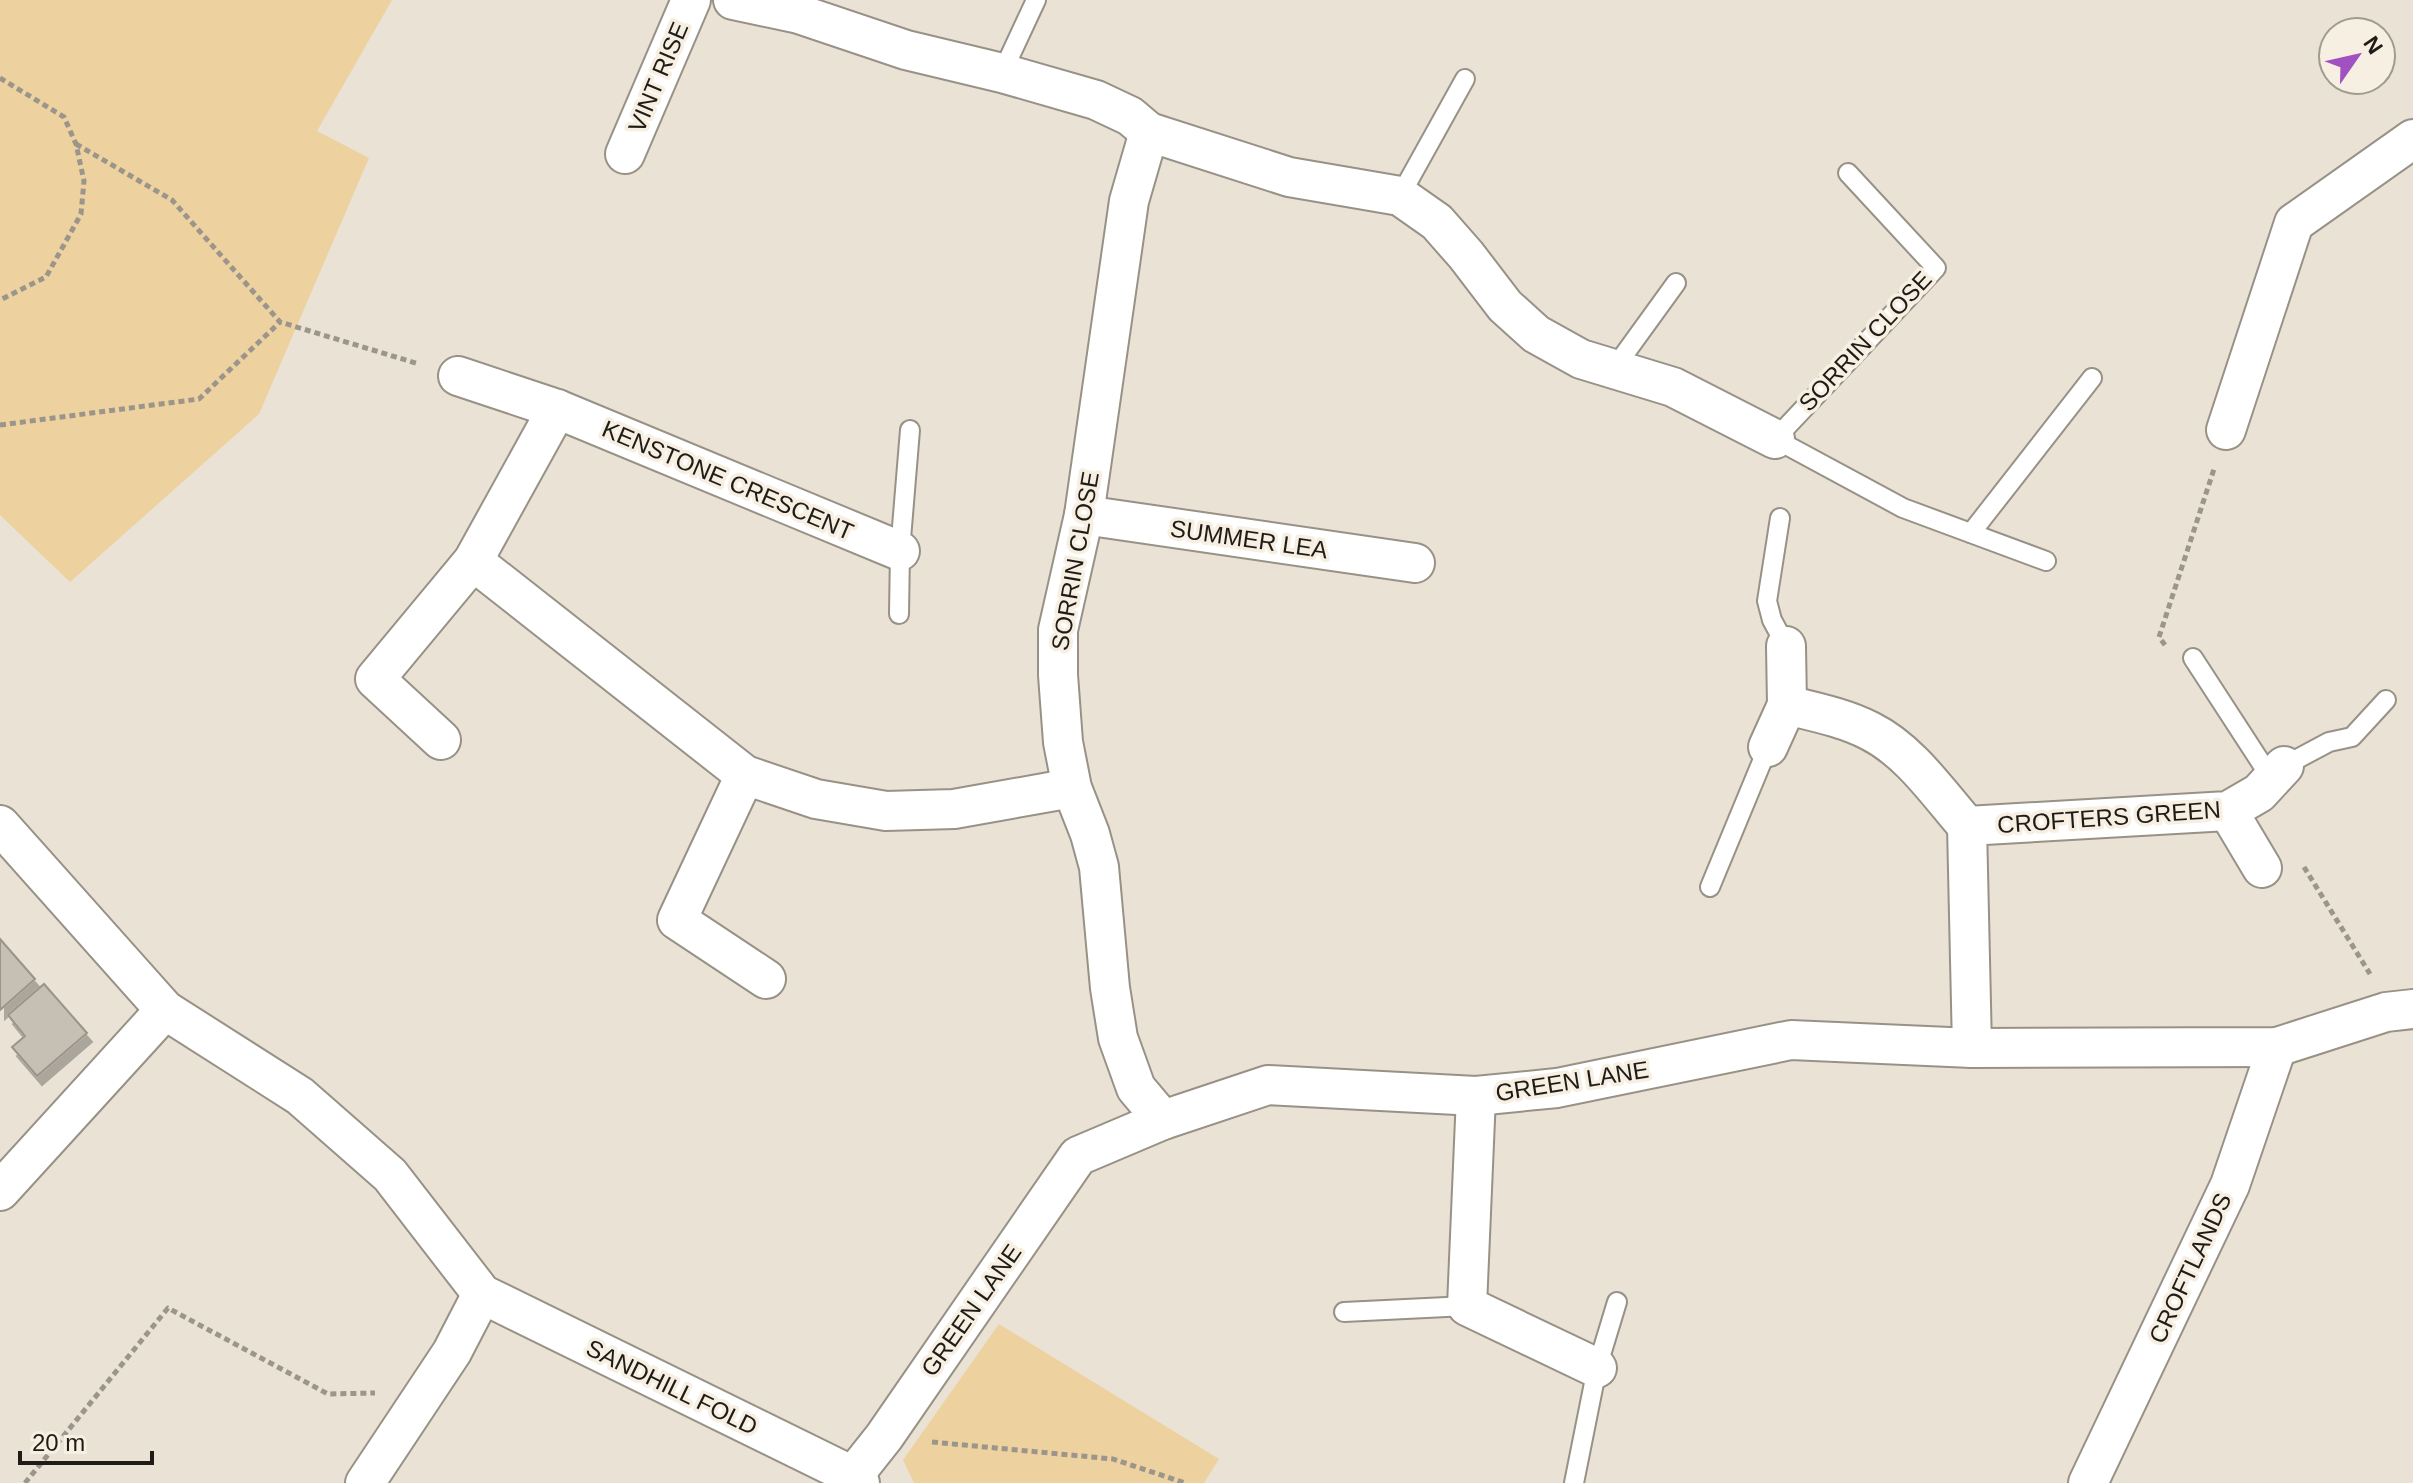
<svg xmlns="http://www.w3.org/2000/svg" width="2413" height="1483" font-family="Helvetica,sans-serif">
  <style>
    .green { fill: #edd19f }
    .building { fill: #c6bfb3; stroke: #9b9489; stroke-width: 2; filter: url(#shadow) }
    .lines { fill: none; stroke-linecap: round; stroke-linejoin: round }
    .service-casing { stroke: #989186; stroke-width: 22 }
    .minor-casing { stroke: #989186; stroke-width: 42 }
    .path { stroke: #9b958c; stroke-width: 5; stroke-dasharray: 6 4; stroke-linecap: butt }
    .service { stroke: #fff; stroke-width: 18 }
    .minor { stroke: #fff; stroke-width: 38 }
    .labels { text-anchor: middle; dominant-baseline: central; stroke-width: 7; stroke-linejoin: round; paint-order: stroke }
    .street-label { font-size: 24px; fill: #1f1c18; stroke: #f6efe2 }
  </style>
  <defs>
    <filter id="shadow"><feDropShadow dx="5" dy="9" stdDeviation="0" flood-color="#0004"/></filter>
  </defs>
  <rect width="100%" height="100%" fill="#e9e2d5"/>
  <g class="green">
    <polygon points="0,0 392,0 317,131 369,158 259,414 70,582 0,515"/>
    <polygon points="999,1324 1219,1459 1204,1483 914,1483 903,1460"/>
  </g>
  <g class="building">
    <polygon points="0,939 35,979 0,1010"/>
    <polygon points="44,984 87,1033 37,1076 12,1047 25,1036 8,1015"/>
  </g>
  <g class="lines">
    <g class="service-casing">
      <g id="service">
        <polyline points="1002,73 1036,0"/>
        <polyline points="1848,173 1936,268 1775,439 1903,508 2046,561"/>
        <polyline points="1400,196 1465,79"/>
        <polyline points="1613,370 1676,283"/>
        <polyline points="1780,518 1767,601 1772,620 1786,646"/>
        <polyline points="1971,533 2092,378"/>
        <polyline points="899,614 900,551 910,430"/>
        <polyline points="2193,658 2271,778"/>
        <polyline points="2284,766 2329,742 2352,737 2386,700"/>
        <polyline points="1710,887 1768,747"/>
        <polyline points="1344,1312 1467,1306"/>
        <polyline points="1574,1483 1597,1368 1617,1302"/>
      </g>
    </g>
    <g class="minor-casing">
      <g id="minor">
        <polyline points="733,0 799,14 906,50 1002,73 1096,100 1130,116 1149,132 1289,177 1400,196 1437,222 1466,255 1505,306 1536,334 1581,359 1673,387 1775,439"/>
        <polyline points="1149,132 1129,201 1084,515 1058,630 1058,675 1063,742 1072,788 1090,834 1099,867 1110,988 1118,1038 1136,1088 1163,1120"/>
        <polyline points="625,154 691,0"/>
        <polyline points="458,376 557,409 900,551"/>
        <polyline points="2226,430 2294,223 2413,139"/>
        <polyline points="1084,515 1415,563"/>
        <polyline points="473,561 745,775 816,799 886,811 954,809 1072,788"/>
        <polyline points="1786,646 1787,705"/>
        <polyline points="441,740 375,679 473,561 557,409"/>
        <path d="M1768,747L1787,705C1815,712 1845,718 1870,731C1910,751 1938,793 1967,826"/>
        <polyline points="745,775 677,920 766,979"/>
        <polyline points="2228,811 2262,868"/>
        <polyline points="0,825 165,1010 300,1096 390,1175 482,1294 853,1476 860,1483"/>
        <polyline points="1972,1048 1967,826 2228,811 2259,793 2284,766"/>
        <polyline points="1476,1096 1467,1306 1597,1368"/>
        <polyline points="0,1191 165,1010"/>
        <polyline points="853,1476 884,1437 1078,1156 1163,1120 1268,1085 1476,1096 1557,1088 1791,1040 1972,1048 2277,1047 2386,1012 2413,1009"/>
        <polyline points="365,1483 452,1352 482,1294"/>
        <polyline points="2088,1483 2230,1185 2277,1047"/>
      </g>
    </g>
    <g class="path">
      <polyline points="0,78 64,117 76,144 84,181 81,214 46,277 0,300"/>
      <polyline points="76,144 172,200 280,322 419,364"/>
      <polyline points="0,425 199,399 280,322"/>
      <polyline points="2165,645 2159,637 2214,469"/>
      <polyline points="2304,867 2370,974"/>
      <polyline points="932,1442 1113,1459 1185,1483"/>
      <polyline points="25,1483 168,1308 328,1394 375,1393"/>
    </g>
    <use href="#service" class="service"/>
    <use href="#minor" class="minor"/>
  </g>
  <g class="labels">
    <g class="street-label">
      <text transform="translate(658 77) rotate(-67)">VINT RISE</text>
      <text transform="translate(1865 341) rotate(-47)">SORRIN CLOSE</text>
      <text transform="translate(728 480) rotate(23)">KENSTONE CRESCENT</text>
      <text transform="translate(1249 539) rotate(8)">SUMMER LEA</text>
      <text transform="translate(1075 561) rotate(-80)">SORRIN CLOSE</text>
      <text transform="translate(2109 817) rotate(-4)">CROFTERS GREEN</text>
      <text transform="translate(1572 1081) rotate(-9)">GREEN LANE</text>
      <text transform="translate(2190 1268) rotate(-65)">CROFTLANDS</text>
      <text transform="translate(971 1310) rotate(-55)">GREEN LANE</text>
      <text transform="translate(672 1387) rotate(26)">SANDHILL FOLD</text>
    </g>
  </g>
  <g transform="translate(2357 56) rotate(56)"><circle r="38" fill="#f6efe2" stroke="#a09b91" stroke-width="2"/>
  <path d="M0-6L14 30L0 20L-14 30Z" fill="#a251c0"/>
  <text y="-12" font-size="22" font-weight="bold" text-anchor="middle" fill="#1f1c18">N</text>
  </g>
  <path d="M20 1451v12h132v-12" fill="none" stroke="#1f1c18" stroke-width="4"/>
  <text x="32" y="1451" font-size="24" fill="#1f1c18" stroke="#f6efe2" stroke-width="6" paint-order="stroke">20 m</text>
</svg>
